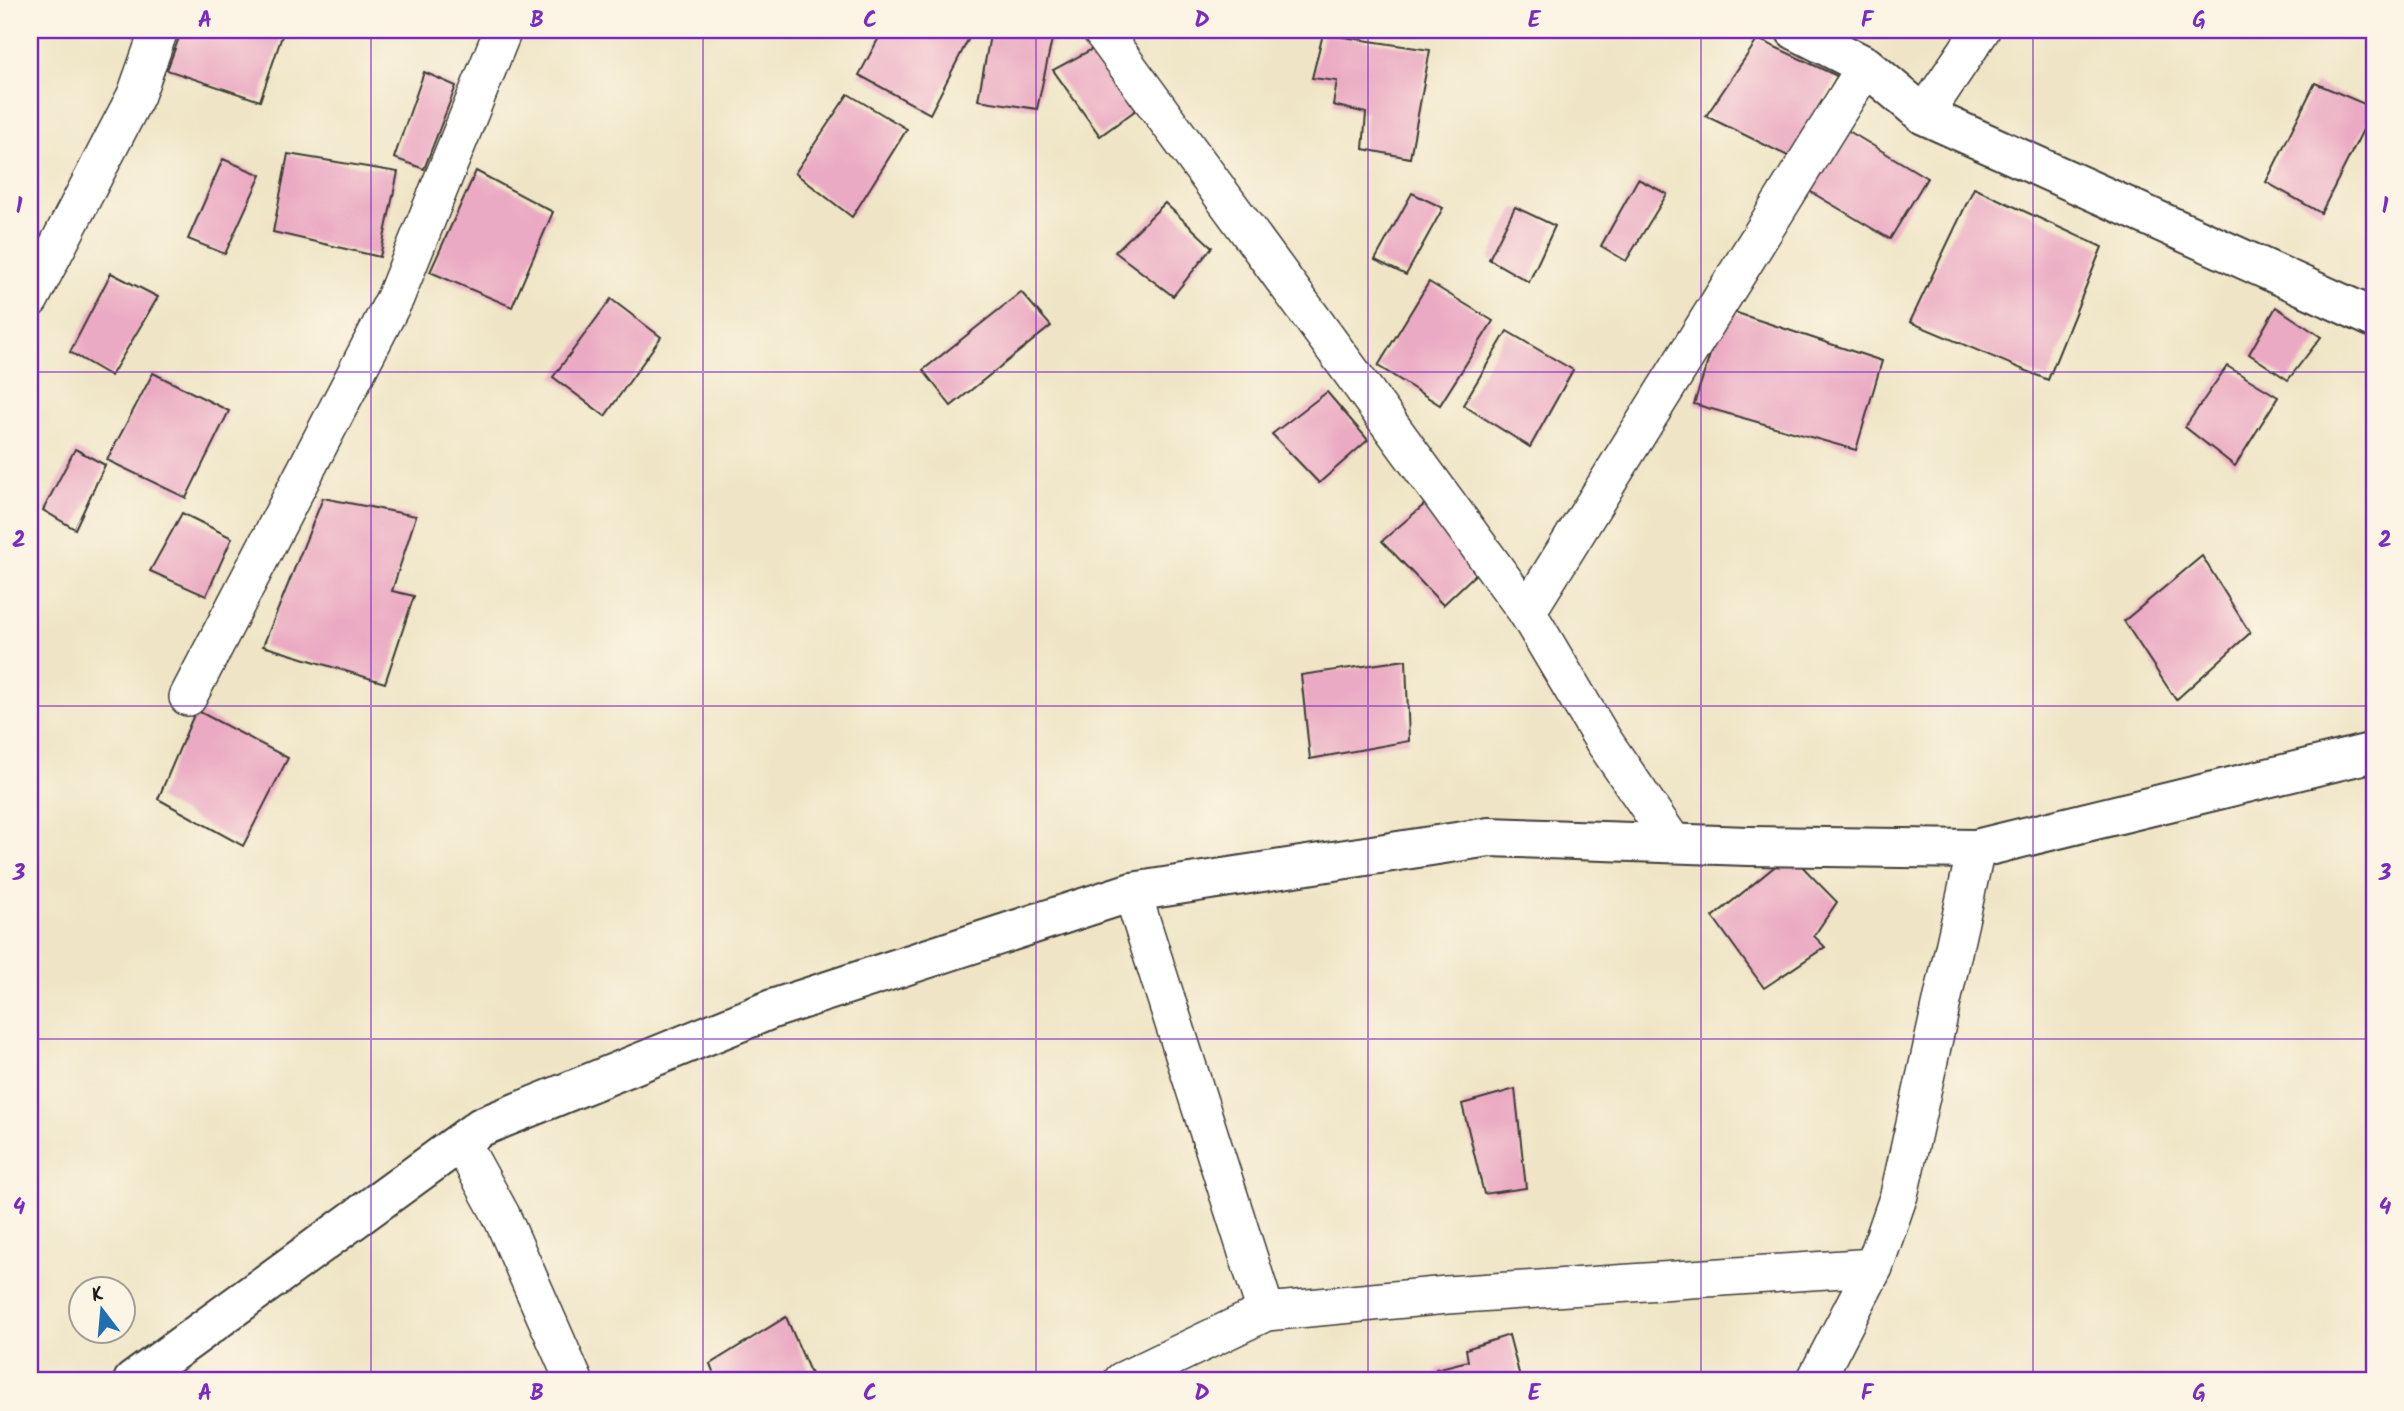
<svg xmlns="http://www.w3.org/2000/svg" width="2404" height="1411" font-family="Kalam,sans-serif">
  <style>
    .building { fill: #ebaac3 }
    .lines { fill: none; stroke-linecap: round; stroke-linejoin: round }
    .minor-casing { stroke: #3c3a36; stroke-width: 40 }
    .tertiary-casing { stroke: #3c3a36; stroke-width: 42 }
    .minor { stroke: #fff; stroke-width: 37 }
    .tertiary { stroke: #fff; stroke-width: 38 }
    .grid { fill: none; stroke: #7b2cbf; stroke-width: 2; stroke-opacity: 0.55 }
    .neatline { fill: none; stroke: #7b2cbf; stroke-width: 2.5 }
    .grid-label { font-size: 23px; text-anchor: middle; font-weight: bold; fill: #7b2cbf }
  </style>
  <rect width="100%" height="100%" fill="#fcf5e5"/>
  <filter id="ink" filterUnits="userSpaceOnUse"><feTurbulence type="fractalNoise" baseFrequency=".0143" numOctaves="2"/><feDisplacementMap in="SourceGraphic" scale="14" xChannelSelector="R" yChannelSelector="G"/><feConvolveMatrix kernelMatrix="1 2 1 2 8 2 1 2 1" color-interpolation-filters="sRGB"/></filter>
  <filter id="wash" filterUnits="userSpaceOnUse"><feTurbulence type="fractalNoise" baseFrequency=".00686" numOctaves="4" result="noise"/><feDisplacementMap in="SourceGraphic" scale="28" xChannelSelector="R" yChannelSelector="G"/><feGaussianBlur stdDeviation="1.57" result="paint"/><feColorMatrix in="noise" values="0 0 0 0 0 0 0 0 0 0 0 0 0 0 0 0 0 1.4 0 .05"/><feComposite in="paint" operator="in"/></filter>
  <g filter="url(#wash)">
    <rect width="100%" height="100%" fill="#efe5c6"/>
    <g id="blocks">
      <g class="building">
        <polygon points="182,30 284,30 260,101 167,70"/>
        <polygon points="883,30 973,30 930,114 859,75"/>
        <polygon points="991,30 1054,30 1037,109 978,100"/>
        <polygon points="1323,34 1430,50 1410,158 1363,149 1366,113 1333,105 1337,81 1312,78"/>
        <polygon points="1758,39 1837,76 1792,158 1706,116"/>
        <polygon points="1094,48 1136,110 1100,136 1053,70"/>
        <polygon points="424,72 456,86 424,169 394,158"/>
        <polygon points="2315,83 2374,108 2321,213 2266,182"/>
        <polygon points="848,94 907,129 852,217 795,173"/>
        <polygon points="1847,130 1927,178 1890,239 1806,189"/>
        <polygon points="288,154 398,172 380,257 273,232"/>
        <polygon points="223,159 261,175 225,254 188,239"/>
        <polygon points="476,171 553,212 512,307 430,272"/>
        <polygon points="1638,179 1667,194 1626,261 1601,246"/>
        <polygon points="1974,188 2102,247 2048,380 1910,322"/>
        <polygon points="1412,193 1443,208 1406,275 1375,260"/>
        <polygon points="1165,203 1212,247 1173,296 1115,252"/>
        <polygon points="1515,207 1555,226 1529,282 1489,259"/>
        <polygon points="111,273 158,297 111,376 70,352"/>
        <polygon points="1429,282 1493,321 1440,405 1378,366"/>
        <polygon points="1021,292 1051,326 951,406 923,370"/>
        <polygon points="611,299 661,337 605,416 553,377"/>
        <polygon points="2276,307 2321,337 2288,380 2249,354"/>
        <polygon points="1725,309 1882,361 1856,450 1694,404"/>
        <polygon points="1507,331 1573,370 1530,447 1463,405"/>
        <polygon points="2227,366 2278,397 2235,466 2185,427"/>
        <polygon points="153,373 229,411 186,498 107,460"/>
        <polygon points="1327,392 1368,440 1319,483 1272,434"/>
        <polygon points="75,449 105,465 75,529 43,510"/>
        <polygon points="323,498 416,516 392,591 414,596 385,683 263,646"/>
        <polygon points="1425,504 1480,570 1443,605 1382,541"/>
        <polygon points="182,513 232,538 206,596 150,571"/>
        <polygon points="2202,556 2250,633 2176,700 2124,621"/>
        <polygon points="1406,660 1409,741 1310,759 1301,675"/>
        <polygon points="196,710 288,758 243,846 158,799"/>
        <polygon points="1790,854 1837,902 1814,936 1825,947 1764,988 1713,917"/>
        <polygon points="1515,1089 1526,1188 1484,1194 1462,1104"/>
        <polygon points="786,1317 814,1381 717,1381 710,1364"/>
        <polygon points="1509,1335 1521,1381 1441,1381 1436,1369 1468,1361 1466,1349"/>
      </g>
    </g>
  </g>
  <g filter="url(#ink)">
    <use href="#blocks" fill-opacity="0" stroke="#3c3a36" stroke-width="2"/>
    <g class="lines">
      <g class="minor-casing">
        <g id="minor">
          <polyline points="1101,30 1527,612 1603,740 1674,844"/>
          <polyline points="1924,115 1981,30"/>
          <polyline points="30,299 136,95 159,30"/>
          <polyline points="1527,612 1866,66"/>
          <polyline points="188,697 395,298 503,30"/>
          <polyline points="1132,892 1266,1312"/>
          <polyline points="461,1142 501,1215 574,1381"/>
          <polyline points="1122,1381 1266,1312 1447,1295 1874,1267"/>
          <polyline points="1815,1381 1874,1267 1899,1195 1976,849"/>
        </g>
      </g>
      <g class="tertiary-casing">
        <g id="tertiary">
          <polyline points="1795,30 1866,66 1924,115 2374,318"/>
          <polyline points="133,1381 481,1127 772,1009 1132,892 1489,837 1748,846 1976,849 2374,752"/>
        </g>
      </g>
      <use href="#minor" class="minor"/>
      <use href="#tertiary" class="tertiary"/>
    </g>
  </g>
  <path class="grid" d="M371,30V1381M703,30V1381M1036,30V1381M1368,30V1381M1701,30V1381M2033,30V1381M30,372H2374M30,706H2374M30,1039H2374"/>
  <rect width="2404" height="1411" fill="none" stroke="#fcf5e5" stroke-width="77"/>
  <g transform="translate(102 1310) rotate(344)"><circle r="33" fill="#fcf5e5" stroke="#a29e95" stroke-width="2"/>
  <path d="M0-5L12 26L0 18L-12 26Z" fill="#1f6fb2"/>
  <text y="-10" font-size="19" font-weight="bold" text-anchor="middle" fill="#1c1c1c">K</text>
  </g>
  <rect x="38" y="38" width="2328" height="1334" class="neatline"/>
  <g class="grid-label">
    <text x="205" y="27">A</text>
    <text x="537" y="27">B</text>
    <text x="870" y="27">C</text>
    <text x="1202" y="27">D</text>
    <text x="1534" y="27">E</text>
    <text x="1867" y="27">F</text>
    <text x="2199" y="27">G</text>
    <text x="19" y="213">1</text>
    <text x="2385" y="213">1</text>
    <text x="19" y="547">2</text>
    <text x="2385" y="547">2</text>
    <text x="19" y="880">3</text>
    <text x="2385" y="880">3</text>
    <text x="19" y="1214">4</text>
    <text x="2385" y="1214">4</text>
    <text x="205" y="1400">A</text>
    <text x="537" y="1400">B</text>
    <text x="870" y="1400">C</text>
    <text x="1202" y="1400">D</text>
    <text x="1534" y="1400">E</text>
    <text x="1867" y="1400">F</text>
    <text x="2199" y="1400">G</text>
  </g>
</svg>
